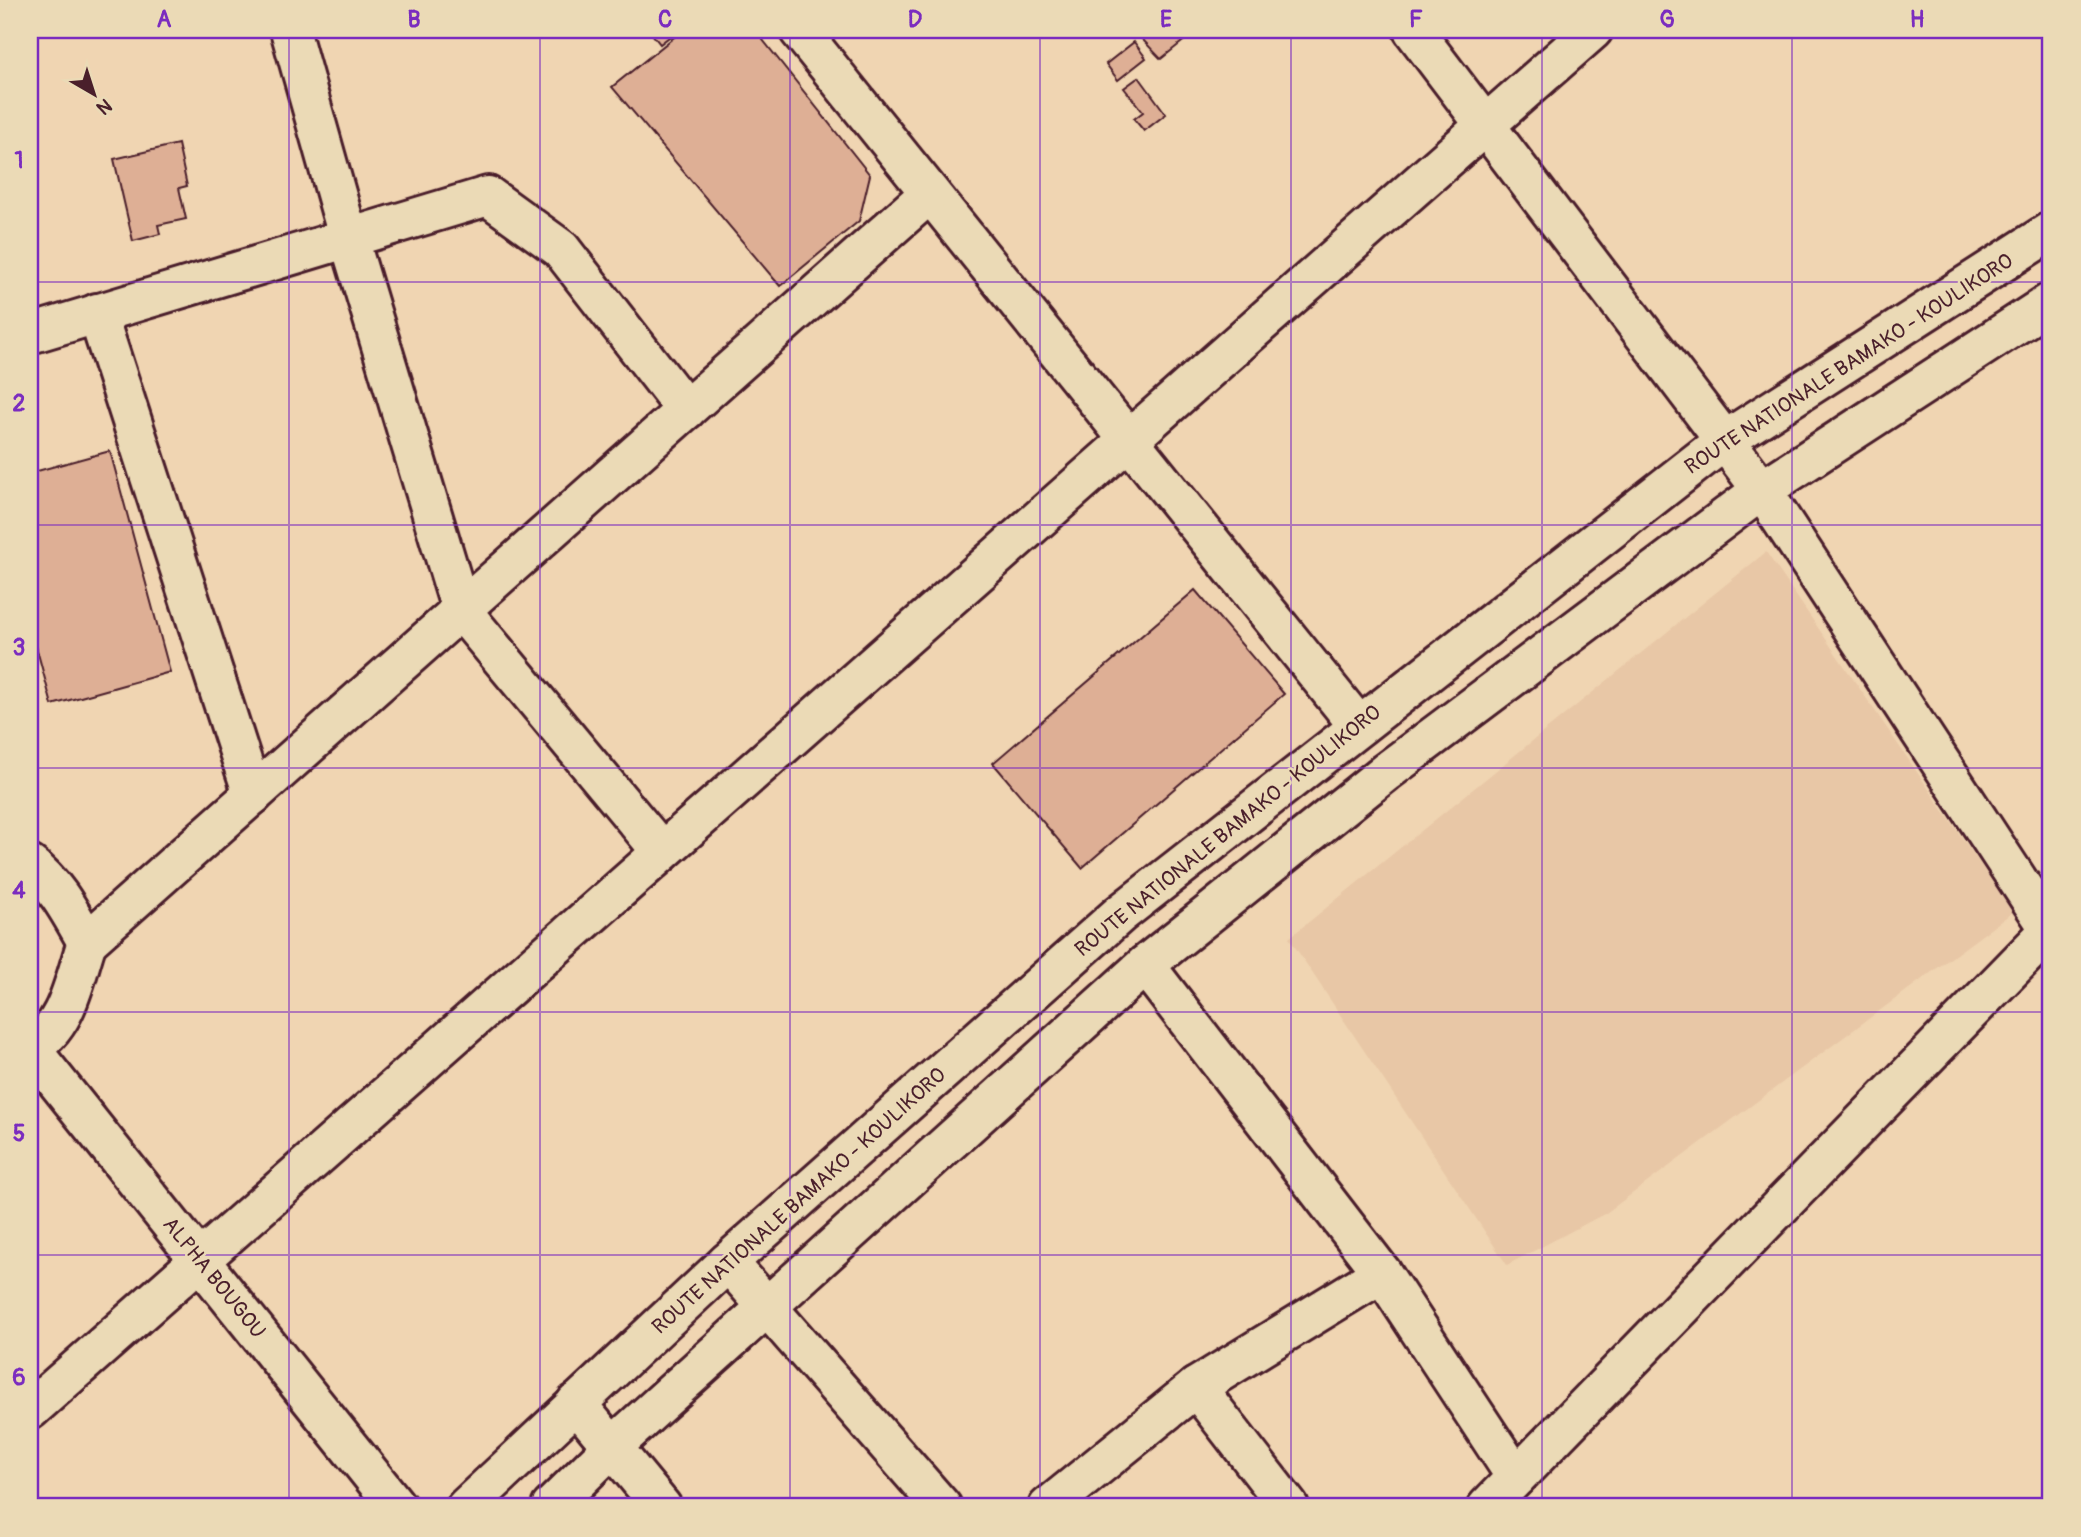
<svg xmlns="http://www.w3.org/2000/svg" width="2081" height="1537" font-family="Pangolin,sans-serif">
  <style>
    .built { fill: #e8c7a6 }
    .building { fill: #deaf95; stroke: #4a1f2b; stroke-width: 2 }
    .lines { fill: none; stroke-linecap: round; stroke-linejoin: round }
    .minor-casing { stroke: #4a1f2b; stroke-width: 44 }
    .primary-casing { stroke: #4a1f2b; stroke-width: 44 }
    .minor { stroke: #ebdab6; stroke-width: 38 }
    .primary { stroke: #ebdab6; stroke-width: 38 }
    .grid { fill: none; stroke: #7b2cbf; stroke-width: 2; stroke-opacity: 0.55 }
    .labels { text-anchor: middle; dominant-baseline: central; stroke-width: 5; stroke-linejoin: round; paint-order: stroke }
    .street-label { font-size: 21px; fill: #4a1f2b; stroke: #ebdab6 }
    .neatline { fill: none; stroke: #7b2cbf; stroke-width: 2.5 }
    .grid-label { font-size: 23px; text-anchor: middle; font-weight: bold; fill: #7b2cbf }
  </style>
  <rect width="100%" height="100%" fill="#f0d5b2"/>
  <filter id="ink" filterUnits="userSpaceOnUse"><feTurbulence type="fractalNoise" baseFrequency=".0143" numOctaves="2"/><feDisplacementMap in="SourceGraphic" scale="14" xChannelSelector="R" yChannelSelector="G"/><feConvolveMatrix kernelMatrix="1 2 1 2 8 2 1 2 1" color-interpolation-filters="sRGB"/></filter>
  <g filter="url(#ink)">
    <polygon class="built" points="1766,552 2013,912 1606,1213 1507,1265 1289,938"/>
    <g class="building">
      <polygon points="649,30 678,30 660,44"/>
      <polygon points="683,30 755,30 870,175 859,221 780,286 612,87"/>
      <polygon points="1149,30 1197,30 1161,59 1141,38"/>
      <polygon points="1134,42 1146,58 1118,80 1106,64"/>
      <polygon points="1139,77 1166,114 1144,131 1134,119 1143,112 1124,88"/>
      <polygon points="178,144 187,186 179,188 186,219 158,225 160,234 133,241 114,159"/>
      <polygon points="110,451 170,672 52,705 30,624 30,473"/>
      <polygon points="1195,590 1284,694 1082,868 993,763"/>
    </g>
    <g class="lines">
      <g class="minor-casing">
        <g id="minor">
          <polyline points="290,30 348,236 461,610 662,852"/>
          <polyline points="799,30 1358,725"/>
          <polyline points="1413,30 1762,490 2051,931"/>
          <polyline points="97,313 253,795"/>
          <polyline points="30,334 488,196 561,249 686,410"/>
          <path d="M30,865C56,884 71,914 87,942C74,980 68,1027 30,1048"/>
          <polyline points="87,942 930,193"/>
          <polyline points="1145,965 1382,1273 1516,1477"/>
          <polyline points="30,1048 397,1507"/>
          <polyline points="728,1262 942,1507"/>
          <polyline points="1196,1387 1289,1507"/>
          <polyline points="576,1403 662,1507"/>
          <polyline points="30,1410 1593,30"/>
          <polyline points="1048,1507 1196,1387 1382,1273"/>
          <polyline points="1487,1507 2050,930"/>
        </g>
      </g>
      <g class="primary-casing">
        <g id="primary">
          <polyline points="466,1507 728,1262 1120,914 1724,441 2051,231"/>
          <polyline points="551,1507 612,1447 1145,965 1386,772 1762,490 2051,302"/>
        </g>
      </g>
      <use href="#minor" class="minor"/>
      <use href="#primary" class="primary"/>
    </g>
  </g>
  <path class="grid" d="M289,30V1507M540,30V1507M790,30V1507M1040,30V1507M1291,30V1507M1542,30V1507M1792,30V1507M30,282H2051M30,525H2051M30,768H2051M30,1012H2051M30,1255H2051"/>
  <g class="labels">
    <g class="street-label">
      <text transform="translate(1849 364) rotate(-33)">ROUTE NATIONALE BAMAKO - KOULIKORO</text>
      <text transform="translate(1228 831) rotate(-39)">ROUTE NATIONALE BAMAKO - KOULIKORO</text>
      <text transform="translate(799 1201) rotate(-42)">ROUTE NATIONALE BAMAKO - KOULIKORO</text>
      <text transform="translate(214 1278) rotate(51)">ALPHA BOUGOU</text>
    </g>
  </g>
  <rect width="2081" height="1537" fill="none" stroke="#ebdab6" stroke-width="77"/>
  <g transform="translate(94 94) rotate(141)" stroke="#ebdab6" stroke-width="5" paint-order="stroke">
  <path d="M0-5L12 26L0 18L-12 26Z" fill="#4a1f2b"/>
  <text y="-10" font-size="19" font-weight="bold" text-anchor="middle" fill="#4a1f2b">N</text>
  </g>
  <rect x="38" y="38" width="2004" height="1460" class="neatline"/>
  <g class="grid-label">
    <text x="164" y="27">A</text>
    <text x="414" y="27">B</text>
    <text x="665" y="27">C</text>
    <text x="915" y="27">D</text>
    <text x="1166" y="27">E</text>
    <text x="1416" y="27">F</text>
    <text x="1667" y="27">G</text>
    <text x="1917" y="27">H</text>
    <text x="19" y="168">1</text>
    <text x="19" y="411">2</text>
    <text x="19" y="655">3</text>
    <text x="19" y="898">4</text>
    <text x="19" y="1141">5</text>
    <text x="19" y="1385">6</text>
  </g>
</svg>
